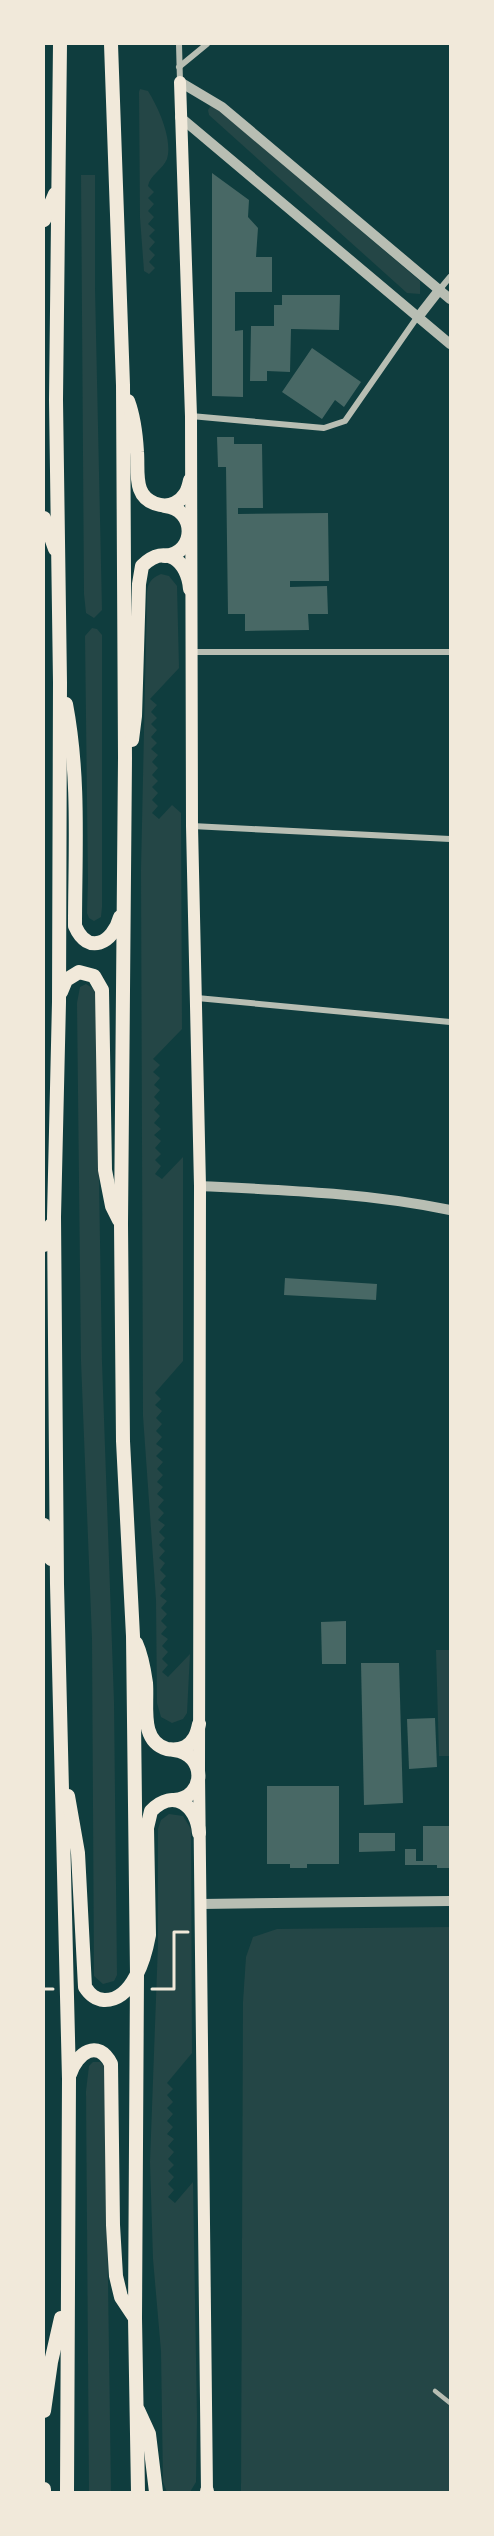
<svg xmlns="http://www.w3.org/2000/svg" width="494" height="2536" font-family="Arial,sans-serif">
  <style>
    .green { fill: #244646 }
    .building { fill: #486865 }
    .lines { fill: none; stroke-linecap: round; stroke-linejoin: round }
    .path { stroke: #f1e9da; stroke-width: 3 }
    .service { stroke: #b8beb3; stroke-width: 4.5 }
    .minor { stroke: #b8beb3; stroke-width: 6 }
    .tertiary { stroke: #b8beb3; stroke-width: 10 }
    .secondary { stroke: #f1e9da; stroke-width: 12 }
    .trunk { stroke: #f1e9da; stroke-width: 14 }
  </style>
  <rect width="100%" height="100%" fill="#0f3d3e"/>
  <g class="green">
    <path d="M140,89L148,91C158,107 173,139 167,159C163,169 150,175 148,186L154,192L148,198L154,204L148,211L154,217L148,224L155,230L149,236L155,242L149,249L155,255L149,262L155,268L149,274L144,271L140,218L139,92Z"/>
    <polygon points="212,104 420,281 420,294 407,293 209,115 208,110"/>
    <polygon points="81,175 95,175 95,288 102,610 94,618 86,613 84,594"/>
    <path d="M161,574L169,576L177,586L179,668L150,699L157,705L151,712L157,718L151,724L157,730L151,737L157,743L151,749L158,755L152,762L158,768L152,775L158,781L152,787L158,793L152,800L158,806L152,813L159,819L172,805L181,813L182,1029L153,1059L160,1065L153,1072L160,1078L154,1085L160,1090L154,1097L160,1103L154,1110L160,1116L154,1123L161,1129L154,1135L161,1141L155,1148L161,1154L155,1160L161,1166L155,1174L162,1179L183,1157V1361L155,1393L161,1399L155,1405L162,1411L156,1418L162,1424L156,1431L162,1437L156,1444L163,1449L156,1456L163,1462L157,1469L163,1475L157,1482L163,1487L157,1494L164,1500L158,1507L164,1513L158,1520L165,1525L159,1532L165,1538L159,1545L165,1551L159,1558L165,1563L160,1570L166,1576L160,1583L166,1589L160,1596L167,1601L161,1608L167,1614L161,1621L167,1627L161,1634L168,1639L162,1646L168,1652L162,1659L168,1665L162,1672L168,1677L190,1654L187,1713L183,1719L172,1723L161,1717L157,1703L156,1600L143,1416L141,870L147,592C148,582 152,578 161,574Z"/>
    <polygon points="92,628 97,629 102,635 102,907 101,917 94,921 89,918 87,913 88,881 85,636"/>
    <polygon points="86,984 94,989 96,998 102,1362 114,1702 117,1975 114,1981 103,1984 94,1976 92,1639 81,1361 77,1003 80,987"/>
    <polygon points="436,1650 450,1650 450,1756 439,1756"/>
    <polygon points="169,1814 183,1816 191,1829 192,2053 167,2083 173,2089 167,2095 173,2102 167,2108 173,2114 167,2121 173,2127 167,2134 174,2139 168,2146 174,2152 168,2159 174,2165 168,2171 174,2177 168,2184 174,2190 168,2197 175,2203 193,2182 197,2417 196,2482 190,2492 167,2492 163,2482 161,2351 153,2259 150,2162 158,1944 158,1829 161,1820"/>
    <polygon points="450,1927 450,2492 241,2492 243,2002 246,1957 253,1937 277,1929"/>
    <polygon points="93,2062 100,2062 104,2066 105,2072 111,2492 89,2492 86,2091 89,2066"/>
  </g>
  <g class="building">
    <polygon points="212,173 249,200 248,217 258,228 256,257 272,257 272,292 235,292 235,331 243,330 243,397 212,396"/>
    <polygon points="282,295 340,295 339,330 291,329 290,372 267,371 267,381 250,381 251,326 274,326 274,305 282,305"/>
    <polygon points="312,348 361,382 344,407 335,400 322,419 282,392"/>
    <polygon points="217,437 234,437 234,444 262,444 263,508 238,508 238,514 328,513 329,581 290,581 290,587 327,586 328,614 308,614 309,630 245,631 245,614 228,614 226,467 218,467"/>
    <polygon points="285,1278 377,1284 376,1300 284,1295"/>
    <polygon points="346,1621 346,1664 322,1664 321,1622"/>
    <polygon points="361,1663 399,1663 403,1803 364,1805"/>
    <polygon points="435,1718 437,1767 409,1769 407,1719"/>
    <polygon points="267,1786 339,1786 339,1864 307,1864 307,1868 290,1868 290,1864 267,1864"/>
    <polygon points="423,1826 450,1826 450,1868 437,1868 437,1865 405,1865 405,1849 416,1849 416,1861 423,1861"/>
    <polygon points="359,1833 395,1833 395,1851 359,1852"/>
  </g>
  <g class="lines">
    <g class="path">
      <polyline points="44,1989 53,1989"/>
      <polyline points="152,1989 174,1989 174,1932 188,1932"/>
    </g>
    <polyline class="service" points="435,2391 450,2403"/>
    <g class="minor">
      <polyline points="179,44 180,82"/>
      <polyline points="179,67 207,44"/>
      <polyline points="440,289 450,277"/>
      <polyline points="191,416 324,428 345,421 418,316"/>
      <polyline points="193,652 450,652"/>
      <polyline points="192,826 450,839"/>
      <polyline points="197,998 450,1022"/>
    </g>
    <g class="tertiary">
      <polyline points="180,82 222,107 450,299"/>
      <polyline points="180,117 450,344"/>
      <polyline points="419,316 440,289"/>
      <path d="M200,1186C284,1190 367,1193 450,1210"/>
      <polyline points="201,1904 450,1901"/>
    </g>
    <polyline class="secondary" points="180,82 191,416 192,826 200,1186 199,1774 207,2492"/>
    <g class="trunk">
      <polyline points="60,44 56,400 60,682 59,1002 54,1217 57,1584 69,2079 67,2492"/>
      <polyline points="111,44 123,385 125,758 121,1224 123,1441 133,1636 137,1974 135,2318 138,2492"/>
      <polyline points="44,220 55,194"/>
      <path d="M128,401C134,417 136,435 137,452C138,464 136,478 140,489C145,503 163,509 175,503C185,498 188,490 190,480"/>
      <polyline points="44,518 55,549"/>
      <path d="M165,556C197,553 196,509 165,506"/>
      <path d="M66,704C80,778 75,852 75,926C88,956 113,943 120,917"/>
      <path d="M132,740L135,716L139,584L142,566C166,542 188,562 190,589"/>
      <polyline points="61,992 66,980 79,972 94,976 102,990 105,1170 112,1206 119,1220"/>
      <polyline points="44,1245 51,1225"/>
      <polyline points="44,1525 51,1559"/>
      <path d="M136,1643C142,1656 144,1669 146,1683C148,1705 139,1741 167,1749C173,1750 179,1750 185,1747C194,1742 197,1734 199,1724"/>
      <path d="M174,1750C207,1754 206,1798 174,1800"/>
      <path d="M68,1796L78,1853L85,1987C90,1995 95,1999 104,2000C133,2001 145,1957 149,1935L147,1828L151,1811C174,1787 197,1806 199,1833"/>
      <path d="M70,2074C77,2053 98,2038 111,2064L113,2225L116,2276L121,2297L135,2318"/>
      <polyline points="138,2410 149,2434 156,2492"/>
      <polyline points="44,2411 51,2362 61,2318"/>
      <polyline points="44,2489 44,2492"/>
      <polyline points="207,2492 207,2491"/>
    </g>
  </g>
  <rect width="494" height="2536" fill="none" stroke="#f1e9da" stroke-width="90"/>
</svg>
